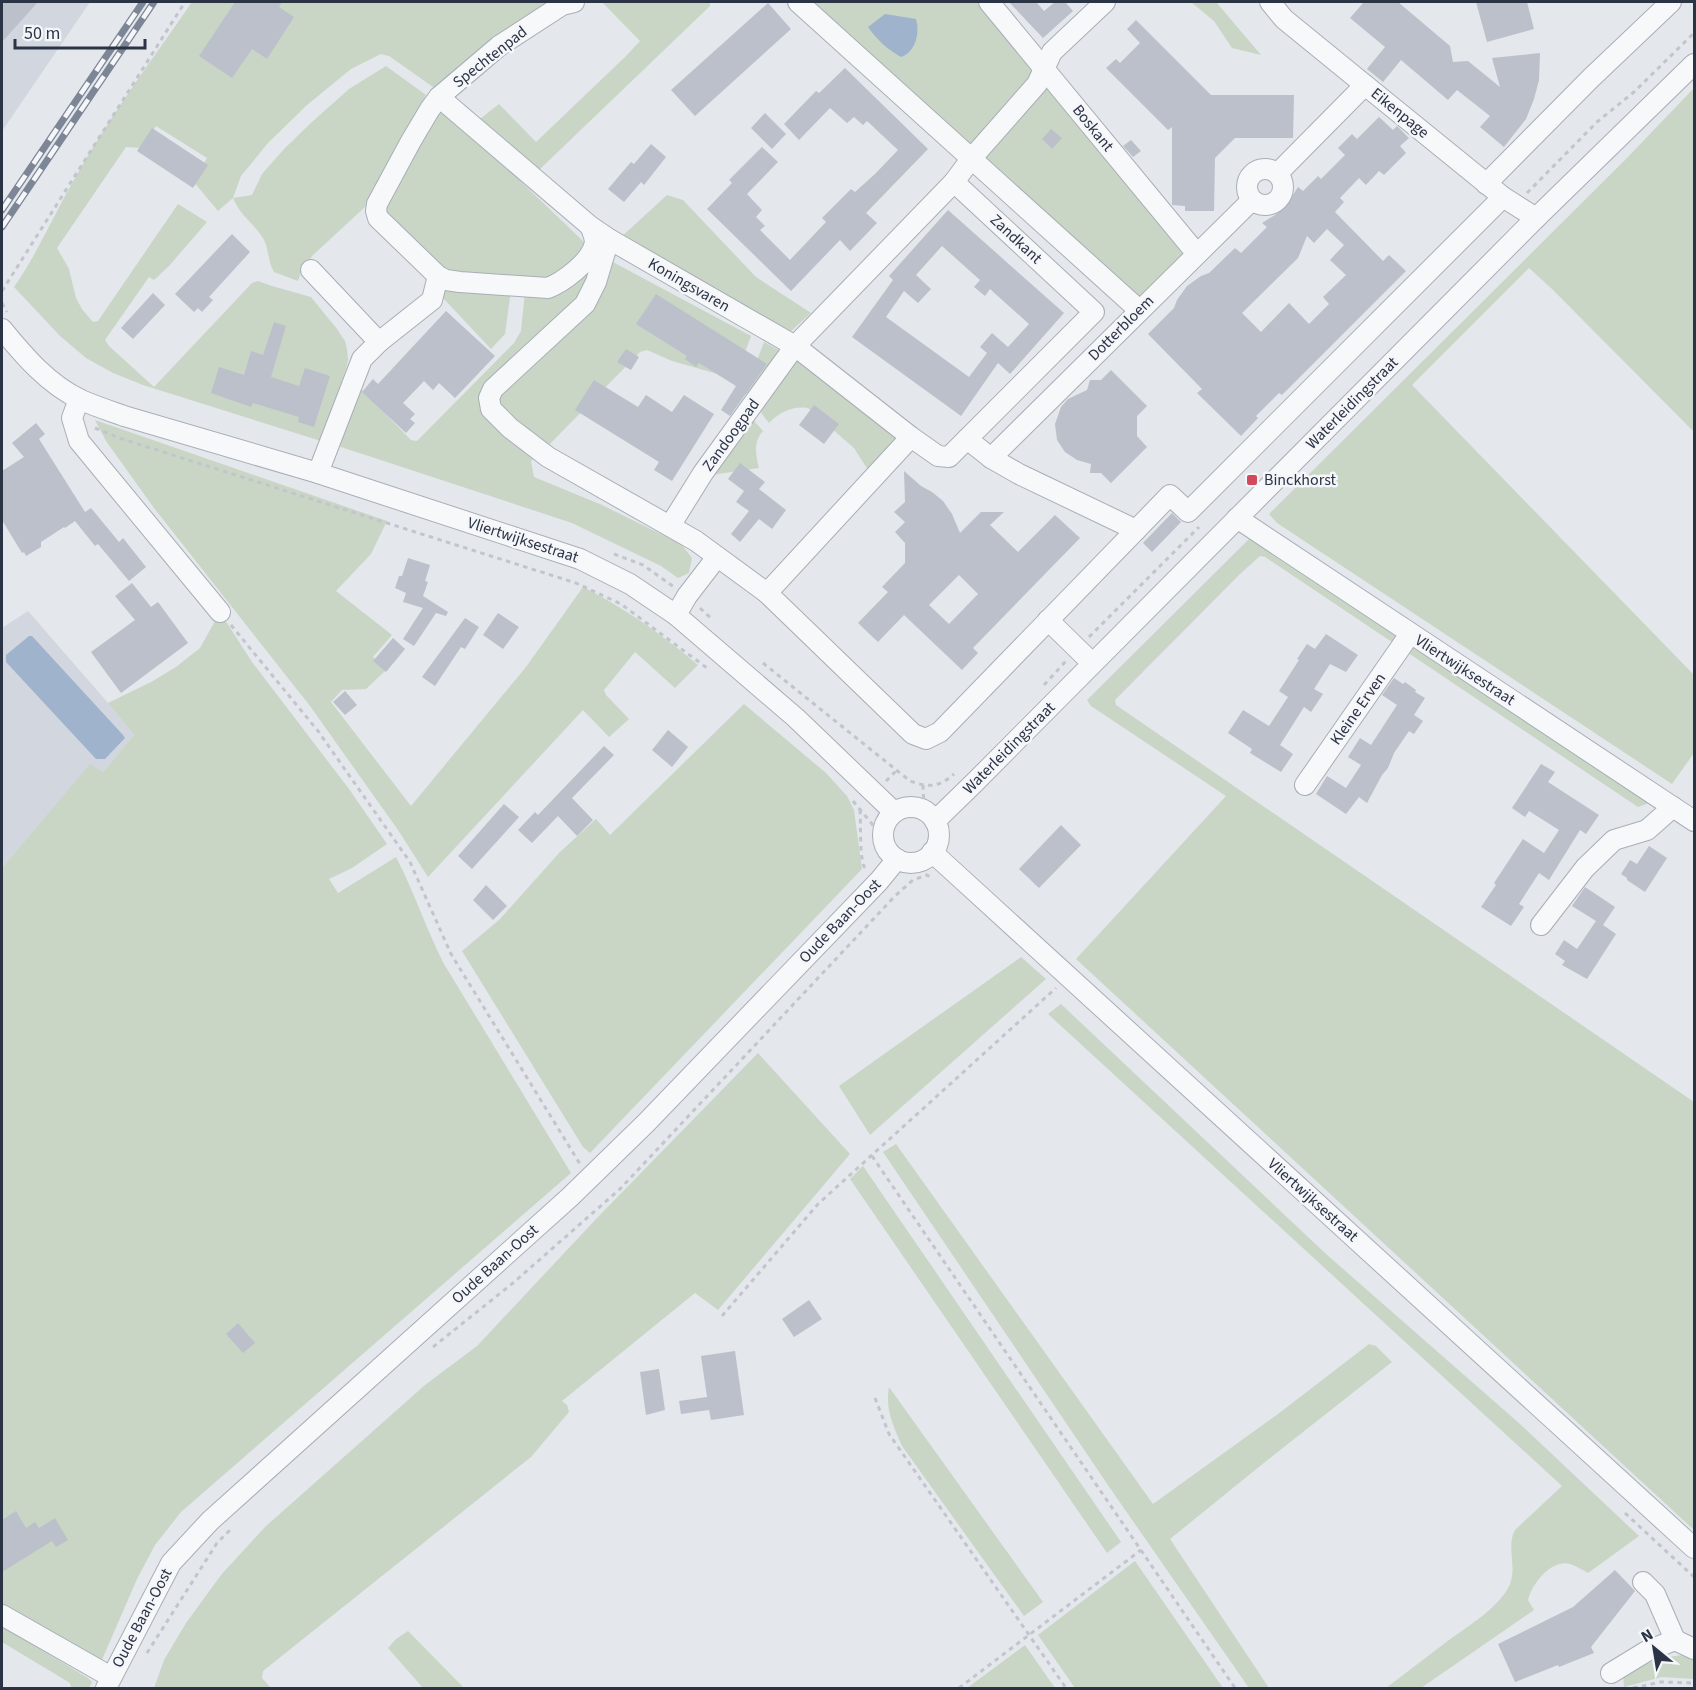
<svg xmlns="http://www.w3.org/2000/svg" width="1696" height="1690" font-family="'Source Sans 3',sans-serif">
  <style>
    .built { fill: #d2d6de }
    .green { fill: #c9d6c5 }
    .water { fill: #9fb4cc }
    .building { fill: #bbc0ca; fill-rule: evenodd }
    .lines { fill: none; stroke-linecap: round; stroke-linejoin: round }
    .minor-casing { stroke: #a9aeb7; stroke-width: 22 }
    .path { stroke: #c2c5cb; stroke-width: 3; stroke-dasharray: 4.5 4.5; stroke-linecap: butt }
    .minor { stroke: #f7f8fa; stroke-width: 20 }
    .rail-casing { stroke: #7d8696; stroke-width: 7 }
    .rail { stroke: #f4f6f9; stroke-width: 4.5; stroke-dasharray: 14; stroke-linecap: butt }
    .poi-dot { fill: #d1495b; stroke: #f4f6f9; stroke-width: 2 }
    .labels { text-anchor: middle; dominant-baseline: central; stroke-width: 5; stroke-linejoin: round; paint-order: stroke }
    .street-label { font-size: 16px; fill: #2b3445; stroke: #f4f6f9 }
    .poi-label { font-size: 16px; fill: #2b3445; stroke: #f4f6f9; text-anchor: start }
  </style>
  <rect width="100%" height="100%" fill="#e4e7ec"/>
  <g class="built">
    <polygon points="2,2 90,2 2,131"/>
    <polygon points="28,611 108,703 134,735 103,772 90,765 2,868 2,628"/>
  </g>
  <g class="green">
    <path d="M192,2H549L522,18L443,88L439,90L433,87L389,56L381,54L351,69L307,105L268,143L241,176L233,198L252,195L262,174L285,148L312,122L349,89L386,66L426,95L365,207L313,255L301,272L298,281L274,272C268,262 269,250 264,240C255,224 241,217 233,198L218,211L193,181L207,158L156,126L142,148L126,147L57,248L69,269L76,298L82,309L93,322L98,321L178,204L207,222L169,266L154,280L149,277L105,340L109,346L154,387L252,283L258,281L272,286L311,297L337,329L345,341L347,349L348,360L346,369L321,441L143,385L113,373L86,358L60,336L14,287C38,253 54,214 75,178C109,117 152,60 192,2Z"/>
    <polygon points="602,2 710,2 710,6 539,170 480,119 499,104 536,142 625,57 640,41"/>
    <polygon points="805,2 981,2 1185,253 1140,299"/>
    <polygon points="1191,2 1216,2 1261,55 1232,48 1214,21"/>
    <polygon points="1694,88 1694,432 1552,289 1529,268 1412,385 1694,675 1694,753 1672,784 1277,523 1269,514 1625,160"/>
    <polygon points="438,105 448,112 584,242 588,248 549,281 447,271 381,207"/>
    <polygon points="667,195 683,200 756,277 811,313 790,332 619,239"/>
    <polygon points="597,259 611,261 751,336 735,379 672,361 647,350 640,352 544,450 531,461 534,477 602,505 681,544 692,558 689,573 678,578 661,566 572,523 335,445 361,389 411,440 417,441 514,343 521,331 525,292 549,295 563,293"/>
    <polygon points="447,285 511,290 505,334 491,349 443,298 441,292"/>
    <path d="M764,342L813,369L901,440L868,470L854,448L808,408C793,406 780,412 769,423L745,392Z"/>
    <path d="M744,410L763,431C753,442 756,455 759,468L711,475Z"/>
    <path d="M95,420L387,521L371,554L336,591L392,635L373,657L387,669L366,689L342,690L331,702L411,806L526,667L583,587C626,609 660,633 698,665L675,688L635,652L604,690L606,695L629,719L609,737L583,710L428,877L398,830L310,706L154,508L106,441Z"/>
    <polygon points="1250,538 1694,829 1694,833 1649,803 1638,807 1265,557 1260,556 1240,574 1115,700 1116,705 1694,1102 1694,1530 1076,959 1226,796 1091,706 1087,700"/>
    <path d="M220,612L252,662L349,789L387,844L352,868L329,879L338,893L396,857C414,891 426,929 444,964L571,1173L181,1512L155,1545L137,1579L101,1662L2,1609V868L90,764L103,772L134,735L108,703L151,682L176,667L200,648Z"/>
    <polygon points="744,704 826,773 847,796 854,810 862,869 590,1153 583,1147 462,951 499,920 560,852 596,819 610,835"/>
    <polygon points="1021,957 1046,979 870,1135 839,1086"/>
    <path d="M1061,1004L1326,1254L1520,1424L1639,1536L1588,1573C1583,1570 1576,1566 1570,1564C1551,1559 1532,1584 1528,1600L1534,1610L1421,1688H1386C1407,1672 1428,1656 1449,1640C1467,1627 1501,1606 1510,1584C1517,1566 1506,1546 1515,1530L1562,1486L1048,1014Z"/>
    <polygon points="758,1053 850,1154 718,1310 695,1293 562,1401 567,1405 569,1412 531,1457 263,1671 262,1678 271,1688 154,1688 164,1660 186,1623 221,1575 265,1527 425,1385 477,1346 597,1218"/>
    <polygon points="896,1144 1153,1504 1278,1414 1369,1344 1376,1346 1392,1362 1265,1462 1170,1539 1269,1688 1249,1688 1112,1491 883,1152"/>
    <polygon points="863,1166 1121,1542 1107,1553 850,1179"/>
    <path d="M889,1387L1043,1602L1024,1616L902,1446C893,1425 885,1410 889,1387Z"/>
    <polygon points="1135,1561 1223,1688 1075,1688 1038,1635"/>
    <polygon points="2,1626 88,1678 92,1682 89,1688 71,1688 70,1683 2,1642"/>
    <polygon points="408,1631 464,1688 423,1688 388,1648 396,1639"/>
    <polygon points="1025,1645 1055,1688 967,1688"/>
    <path d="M1683,1655L1694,1660V1679L1662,1677L1624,1687L1623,1675C1642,1664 1661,1657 1683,1655Z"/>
  </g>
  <g class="water">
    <path d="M885,14L916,19C920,32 916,52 901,57C887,49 877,40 868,27Z"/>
    <polygon points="29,636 32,636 123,735 125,738 105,759 96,759 6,662 6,655"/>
  </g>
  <g class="building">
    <polygon points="2,2 38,2 2,42"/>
    <polygon points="235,2 282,2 279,7 294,17 267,59 252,49 232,78 199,56"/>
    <polygon points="1009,2 1036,2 1044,11 1055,2 1065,2 1073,11 1043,38"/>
    <polygon points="1364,2 1398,2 1450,46 1453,62 1468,61 1500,87 1492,58 1540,53 1539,80 1534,99 1526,119 1504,147 1480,127 1490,116 1457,90 1448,100 1401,60 1383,82 1367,69 1385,47 1350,18"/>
    <polygon points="1476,2 1527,2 1534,29 1487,42"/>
    <polygon points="768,3 791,29 695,116 671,90"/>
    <polygon points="1136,20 1211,95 1294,95 1293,138 1235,138 1215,158 1214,211 1185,211 1185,206 1172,205 1172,127 1168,130 1106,68 1116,59 1120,63 1140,43 1127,29"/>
    <polygon points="845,68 928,149 866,213 877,223 850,251 840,240 791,291 707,209 732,183 729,180 762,147 778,162 747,194 762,210 756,217 765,226 760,230 790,260 826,222 822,218 851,189 855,192 875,174 898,150 867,121 863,125 854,117 847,123 830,108 799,140 784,124 816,91 819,93"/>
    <polygon points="765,113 786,134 772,149 751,128"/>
    <path d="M1379,117L1393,130L1397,126L1409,138L1400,146L1406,153L1384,175L1379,171L1366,185L1359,178L1340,198L1344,202L1335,212L1383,261L1389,255L1406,271L1282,395L1279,393L1256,416L1258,418L1241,436L1197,393L1202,389L1148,334L1174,308L1177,300L1187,286L1201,276L1209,273L1235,248L1241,253L1267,227L1262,223L1275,215L1286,206L1298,187L1303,191L1318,176L1321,179L1345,155L1338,148L1352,134L1357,139ZM1327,229L1344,245L1330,260L1346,275L1323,297L1329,304L1309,324L1289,303L1261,332L1242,313L1298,258L1307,236L1314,243Z"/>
    <polygon points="152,128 208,165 193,188 137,151"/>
    <polygon points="1051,129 1062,138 1052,149 1042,139"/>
    <polygon points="1131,140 1141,151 1133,157 1123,146"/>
    <polygon points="651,144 666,157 644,185 641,182 624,202 608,189 631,162 634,164"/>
    <path d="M948,210L1064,313L1010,374L998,363L961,416L852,337L893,280L889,276ZM942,246L980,280L974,287L985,296L990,289L1029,324L1008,347L992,333L980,347L987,353L969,377L886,317L904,291L918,303L931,289L916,275Z"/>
    <polygon points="232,234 250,252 209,297 213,300 202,312 198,308 194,312 175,294"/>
    <polygon points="153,293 165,305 133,339 121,328"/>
    <polygon points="656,294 767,364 730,416 721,410 736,386 699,363 696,367 685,359 687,356 636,324"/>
    <polygon points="446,311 495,356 455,398 439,383 433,390 424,381 403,403 415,414 410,419 415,423 406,433 362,392 373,379 378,384"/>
    <polygon points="274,322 286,326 271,377 299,386 305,368 330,376 314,427 298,422 299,417 253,403 251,407 211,393 219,367 244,375 251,351 263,355"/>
    <polygon points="626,349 639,357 631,370 617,362"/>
    <polygon points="1111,370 1147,406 1137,416 1137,436 1147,447 1111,483 1101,473 1090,473 1091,464 1077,460 1065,452 1057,440 1055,424 1061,407 1068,399 1087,390 1090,380 1101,380"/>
    <polygon points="594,380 638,407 646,395 672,412 684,395 714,414 672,481 654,470 659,462 575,410"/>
    <polygon points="814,405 839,424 824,444 799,425"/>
    <polygon points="36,423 45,434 39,439 85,512 91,508 119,542 123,538 146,567 129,581 98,544 95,546 75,521 65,528 64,527 41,542 41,547 26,556 24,552 22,553 2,520 2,471 24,457 12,443"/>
    <polygon points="740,463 765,482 759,489 786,510 772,529 759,519 740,542 731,534 749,511 736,502 744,491 728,479"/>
    <path d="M904,471L921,486L932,492L943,501L952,514L960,533L981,512H1004L990,525L1018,552L1055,515L1080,538L973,648L978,653L962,670L904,615L878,642L858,623L888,592L882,587L905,563V543L895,532L905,522L894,512L905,502ZM959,575L978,594L949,624L929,605Z"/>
    <polygon points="1172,513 1181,522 1152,552 1143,543"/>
    <polygon points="408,558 430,565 425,581 428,582 423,596 448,612 446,616 436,613 414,646 403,639 423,608 403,602 406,593 395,588 399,576 402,576"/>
    <polygon points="132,583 151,607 158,602 188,643 121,693 91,652 135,620 115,596"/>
    <polygon points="498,613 519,627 503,649 483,635"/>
    <polygon points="465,618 479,627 465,649 461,647 435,686 422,677"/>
    <polygon points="1326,634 1358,655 1346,672 1330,664 1314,689 1323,694 1311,712 1304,707 1280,745 1293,754 1281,772 1250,753 1252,749 1228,733 1243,710 1269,726 1288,697 1279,691 1299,660 1297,659 1307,644 1315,649"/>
    <polygon points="393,638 405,649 386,672 373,661"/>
    <polygon points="1394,678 1403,684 1405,682 1416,690 1415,692 1425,698 1414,715 1423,721 1414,734 1409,731 1394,753 1388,768 1382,775 1367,803 1359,797 1346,814 1316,794 1327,776 1346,788 1361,765 1348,757 1360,738 1371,745 1397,705 1382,695"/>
    <polygon points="345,691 357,705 345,715 333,702"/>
    <polygon points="668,730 688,747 672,767 652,750"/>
    <polygon points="604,746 614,755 572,798 593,820 577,836 558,816 532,843 518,830 535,812 538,815"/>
    <polygon points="1541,764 1555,772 1548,782 1599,815 1586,834 1580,830 1549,880 1539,873 1519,904 1524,907 1511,926 1481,907 1496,885 1494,883 1523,839 1544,853 1559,830 1529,811 1525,817 1512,808"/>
    <polygon points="504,804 519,817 472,869 458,856"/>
    <polygon points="1061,825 1081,845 1039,888 1019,869"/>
    <polygon points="1649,846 1667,858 1645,892 1627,880 1627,878 1621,874 1630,860 1637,864"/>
    <polygon points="486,885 507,906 493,920 473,900"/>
    <polygon points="1585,887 1615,907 1603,925 1616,934 1587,979 1562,965 1565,961 1555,954 1564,940 1577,949 1596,921 1572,906"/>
    <polygon points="809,1300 822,1319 794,1337 782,1319"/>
    <polygon points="238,1323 255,1343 243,1353 226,1334"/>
    <polygon points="735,1351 744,1415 711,1420 709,1410 681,1414 679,1401 707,1397 701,1356"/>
    <polygon points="659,1369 665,1410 646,1415 640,1372"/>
    <polygon points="16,1511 26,1528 35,1522 39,1528 55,1518 68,1540 56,1547 52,1541 2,1572 2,1520"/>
    <polygon points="1615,1570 1635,1591 1591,1647 1594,1653 1559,1667 1558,1665 1515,1682 1498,1644 1573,1607"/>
  </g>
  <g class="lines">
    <g class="minor-casing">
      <g id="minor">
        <path d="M574,2L562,5L499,46L439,97L430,109L411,141L377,204L376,211L378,218L438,276L446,280L460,282L548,288C563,282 589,263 594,246C596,241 593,233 591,228"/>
        <polyline points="798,2 1139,310"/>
        <polyline points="989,2 1197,254"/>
        <polyline points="1270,2 1284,19 1365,85 1503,197 1536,218"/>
        <polyline points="439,97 590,226 609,239 795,346 911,437 938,456 949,457 1094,312 954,182 795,346 703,473 670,526"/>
        <circle cx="1265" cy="187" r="18"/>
        <polyline points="1278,173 1365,85"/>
        <polyline points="954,182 971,159 1037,84 1052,52 1105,2"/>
        <polyline points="1486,184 1591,78 1671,2"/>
        <polyline points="609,239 596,282 585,304 493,389 489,398 491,409 510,428 548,457 696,541 767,593 913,734 926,739 940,732 1170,495 1188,512 1503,197"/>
        <polyline points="311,270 379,342"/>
        <path d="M2,329C24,356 48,384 81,400C95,406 110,411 124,416L318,473L580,559L630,584L676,615L796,718L894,812"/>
        <polyline points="79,399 72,418 79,441 220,612"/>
        <polyline points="967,439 991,458 1019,474 1136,530"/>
        <polyline points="991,458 1252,200"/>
        <polyline points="318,473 362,359 379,342 432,300 438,276"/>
        <polyline points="1237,518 1694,821"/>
        <polyline points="767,593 911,437"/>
        <polyline points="676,615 687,596 717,557"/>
        <polyline points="1048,620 1092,663"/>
        <polyline points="1305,785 1410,634"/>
        <circle cx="911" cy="835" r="28"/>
        <polyline points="935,821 974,783 1536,218 1694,64"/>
        <polyline points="932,852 1694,1548"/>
        <polyline points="1541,925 1585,868 1614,840 1647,830 1673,807"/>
        <polyline points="1643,1582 1655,1594 1675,1640"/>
        <polyline points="2,1615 111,1677"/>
        <polyline points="1611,1673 1647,1651 1675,1640 1694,1649"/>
        <polyline points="106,1688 171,1563 210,1521 570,1197 646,1123 879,881 897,859"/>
      </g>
    </g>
    <g class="path">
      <polyline points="1527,193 1597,122 1634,92 1694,33"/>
      <polyline points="2,291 185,2"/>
      <polyline points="2,303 7,312"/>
      <polyline points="95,428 119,438 576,583 621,604 707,668"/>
      <polyline points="614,554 643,565 674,587"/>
      <polyline points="700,608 713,620"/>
      <polyline points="231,625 318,731 410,862 451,954 580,1164"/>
      <polyline points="1089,637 1199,527"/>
      <path d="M763,663L910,781C929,788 939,787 954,774"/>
      <polyline points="1044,685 1066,661"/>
      <polyline points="886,781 896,771"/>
      <polyline points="923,785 924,808"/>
      <polyline points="853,801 882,836"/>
      <path d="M860,810C861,823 859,860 865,868"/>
      <polyline points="872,1156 1235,1688"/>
      <polyline points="722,1316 818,1204 1056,988"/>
      <polyline points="433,1347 513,1283 620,1189 895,896 913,880 927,875 930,877"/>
      <polyline points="875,1398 889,1434 1066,1688"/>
      <polyline points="1625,1513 1694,1577"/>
      <polyline points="147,1653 217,1543 232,1528"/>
      <polyline points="959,1688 1141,1550"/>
      <polyline points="1633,1688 1661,1682 1694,1683"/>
    </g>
    <use href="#minor" class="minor"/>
    <g class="rail-casing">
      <g id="rail">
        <polyline points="2,210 143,2"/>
        <polyline points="2,227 154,2"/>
      </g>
    </g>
    <use href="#rail" class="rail"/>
  </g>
  <rect class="poi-dot" x="1246" y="474" width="12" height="12" rx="3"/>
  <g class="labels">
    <g class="street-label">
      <text transform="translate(490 57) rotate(-38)">Spechtenpad</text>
      <text transform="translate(1400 113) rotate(39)">Eikenpage</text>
      <text transform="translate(1093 128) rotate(51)">Boskant</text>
      <text transform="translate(1016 239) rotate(43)">Zandkant</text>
      <text transform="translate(689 285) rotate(30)">Koningsvaren</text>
      <text transform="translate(1121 328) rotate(-45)">Dotterbloem</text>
      <text transform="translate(1352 403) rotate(-45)">Waterleidingstraat</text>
      <text transform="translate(731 435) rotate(-54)">Zandoogpad</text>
      <text transform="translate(523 540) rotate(18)">Vliertwijksestraat</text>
      <text transform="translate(1465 670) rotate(33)">Vliertwijksestraat</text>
      <text transform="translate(1358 709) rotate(-55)">Kleine Erven</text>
      <text transform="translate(1009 748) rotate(-45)">Waterleidingstraat</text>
      <text transform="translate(840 921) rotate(-46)">Oude Baan-Oost</text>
      <text transform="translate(1313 1200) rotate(42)">Vliertwijksestraat</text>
      <text transform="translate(495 1264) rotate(-42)">Oude Baan-Oost</text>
      <text transform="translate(142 1618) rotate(-62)">Oude Baan-Oost</text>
    </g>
    <g class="poi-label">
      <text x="1264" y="480">Binckhorst</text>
    </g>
  </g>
  <rect width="1696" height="1690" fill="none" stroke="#2b3445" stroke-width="6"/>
  <g transform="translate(1654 1648) rotate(330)" stroke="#f4f6f9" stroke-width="4.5" paint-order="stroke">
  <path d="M0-4.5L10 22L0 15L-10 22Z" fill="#2b3445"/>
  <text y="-9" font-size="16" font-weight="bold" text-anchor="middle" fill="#2b3445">N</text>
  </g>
  <path d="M15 39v9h130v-9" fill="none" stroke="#2b3445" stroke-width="3"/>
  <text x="24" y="39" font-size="18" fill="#2b3445" stroke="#f4f6f9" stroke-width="4.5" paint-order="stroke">50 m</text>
</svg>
